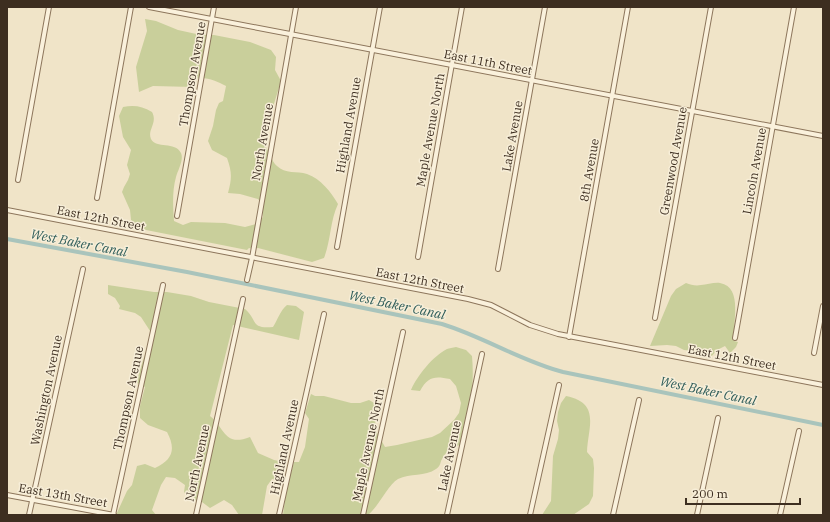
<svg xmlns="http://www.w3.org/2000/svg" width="830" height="522" font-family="'IBM Plex Serif',serif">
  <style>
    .green { fill: #c9cf9b }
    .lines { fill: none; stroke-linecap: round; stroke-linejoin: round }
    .canal { stroke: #a9c4bc; stroke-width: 4 }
    .minor-casing { stroke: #8d765c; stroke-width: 6 }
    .minor { stroke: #faf1dc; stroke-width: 4 }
    .labels { text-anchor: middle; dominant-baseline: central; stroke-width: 3; stroke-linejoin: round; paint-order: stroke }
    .street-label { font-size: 12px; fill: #3d2e20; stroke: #f7eed8 }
    .water-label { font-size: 13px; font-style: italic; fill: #2f5d5a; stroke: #f7eed8 }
  </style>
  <rect width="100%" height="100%" fill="#f0e4c8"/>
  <g class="green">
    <path d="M145,19L156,21L178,30L201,35H214L250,42L271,50L276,57L275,70L281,81L265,133L264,145C270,151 271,161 277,166C285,174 297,171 307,174C321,179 331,192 338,204C330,221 331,240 324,258L312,262L258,248L253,249L249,248L247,250L136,228L131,220L130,210L122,192L124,187L128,180L130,174L127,165L131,150L123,137L119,116L123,107C134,105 142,106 152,112C158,123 147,130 151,139C156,149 175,141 181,153C184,160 178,170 176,177C172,191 173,207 174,221L183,225L191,222L225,223L245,227L256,224L263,217L262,204L258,199L240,194L228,193C232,178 232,172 227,158L212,150L208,141L213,126L216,110L219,103L223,101L226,86C216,81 206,76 194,79L193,87L153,86L139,92L136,67L147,31Z"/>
    <path d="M686,283C691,285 696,286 701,285C707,285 714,282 720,283C744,287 732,325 734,341L738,342L736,347L730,353L725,346L717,350L711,357L693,351L684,350L676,346L667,345L650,346L671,296L676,289Z"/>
    <path d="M108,285L154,292H167L191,296L209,302L245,309C258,320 250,329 273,327C278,319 280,311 287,305L296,306L304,312L299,340L233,325L210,416C225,428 224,447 250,437L258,453L274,460L284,462L279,480L272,479L267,486L262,515H239L232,505L224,500L210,508L202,502L191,499L184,492L185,485L175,478L166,477L161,485L152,510L156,515H116L127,491L132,485L137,466L145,464L155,468C173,460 176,449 167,432L148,425L140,418V406L145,387L137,383C140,366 147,351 152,334L141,317L135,313L119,309L120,306L115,298L108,294Z"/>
    <path d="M456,347L466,350L472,356C475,390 469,413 462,445C452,446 445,452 441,461C440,465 439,467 436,469C425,477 410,473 398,479C388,485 379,506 368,515H283L286,491L294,462H299L305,447L309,419L305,413L311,394L315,396H324L351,403H360L369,400L376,404L375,429L385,447L397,445L432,437L440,433L454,420L459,413L461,403L456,386L450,379C435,376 428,376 420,391L411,390C417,376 433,356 447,349C449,348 453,348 456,347Z"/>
    <path d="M566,396C601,403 588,427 587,452L593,459L594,468L593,496L589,504L573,515H542L551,501L553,456L558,439L559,430L557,421L558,412L561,403Z"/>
  </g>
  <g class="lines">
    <path class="canal" d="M7,239L187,272L442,324C484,337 521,361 563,372L823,425"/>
    <g class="minor-casing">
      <g id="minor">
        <polyline points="149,7 823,136"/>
        <polyline points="18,180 49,7"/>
        <polyline points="97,198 131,7"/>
        <polyline points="7,210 468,299 491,305 530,325 558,334 823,385"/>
        <polyline points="177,216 214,7"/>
        <polyline points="337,247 380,7"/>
        <polyline points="418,257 462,7"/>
        <polyline points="498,269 545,7"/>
        <polyline points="247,280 252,258 296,7"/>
        <polyline points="655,318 711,7"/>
        <polyline points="569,337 628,7"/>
        <polyline points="735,338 794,7"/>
        <polyline points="814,353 823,306"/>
        <polyline points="7,495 114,515"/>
        <polyline points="29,515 83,269"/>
        <polyline points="113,515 163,285"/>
        <polyline points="196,515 243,299"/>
        <polyline points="279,515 324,314"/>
        <polyline points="363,515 403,332"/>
        <polyline points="447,515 482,354"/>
        <polyline points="530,515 559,385"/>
        <polyline points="613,515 639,400"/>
        <polyline points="697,515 718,418"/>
        <polyline points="780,515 799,431"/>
      </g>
    </g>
    <use href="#minor" class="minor"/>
  </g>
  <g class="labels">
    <g class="street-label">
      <text transform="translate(488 62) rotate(11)">East 11th Street</text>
      <text transform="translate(192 74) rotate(-80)">Thompson Avenue</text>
      <text transform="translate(348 125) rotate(-80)">Highland Avenue</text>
      <text transform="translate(430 130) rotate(-80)">Maple Avenue North</text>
      <text transform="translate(512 136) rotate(-80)">Lake Avenue</text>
      <text transform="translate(262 142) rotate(-80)">North Avenue</text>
      <text transform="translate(673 161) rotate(-80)">Greenwood Avenue</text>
      <text transform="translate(589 170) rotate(-80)">8th Avenue</text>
      <text transform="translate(754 171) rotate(-80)">Lincoln Avenue</text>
      <text transform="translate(101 218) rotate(11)">East 12th Street</text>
      <text transform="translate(420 280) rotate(11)">East 12th Street</text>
      <text transform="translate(732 357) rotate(11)">East 12th Street</text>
      <text transform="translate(46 390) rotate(-78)">Washington Avenue</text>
      <text transform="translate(128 398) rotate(-78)">Thompson Avenue</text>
      <text transform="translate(368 445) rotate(-78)">Maple Avenue North</text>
      <text transform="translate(284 447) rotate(-78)">Highland Avenue</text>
      <text transform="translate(449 456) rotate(-78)">Lake Avenue</text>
      <text transform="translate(197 463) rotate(-78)">North Avenue</text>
      <text transform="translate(63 495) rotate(10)">East 13th Street</text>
    </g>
    <g class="water-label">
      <text transform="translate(79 243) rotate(11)">West Baker Canal</text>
      <text transform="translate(397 305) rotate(12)">West Baker Canal</text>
      <text transform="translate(708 391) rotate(12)">West Baker Canal</text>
    </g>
  </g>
  <rect width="830" height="522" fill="none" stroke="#3d2e20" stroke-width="16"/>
  <path d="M686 498v6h114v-6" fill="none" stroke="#3d2e20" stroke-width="2"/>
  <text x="692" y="498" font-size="12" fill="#3d2e20" stroke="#f7eed8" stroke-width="3" paint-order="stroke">200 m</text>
</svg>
